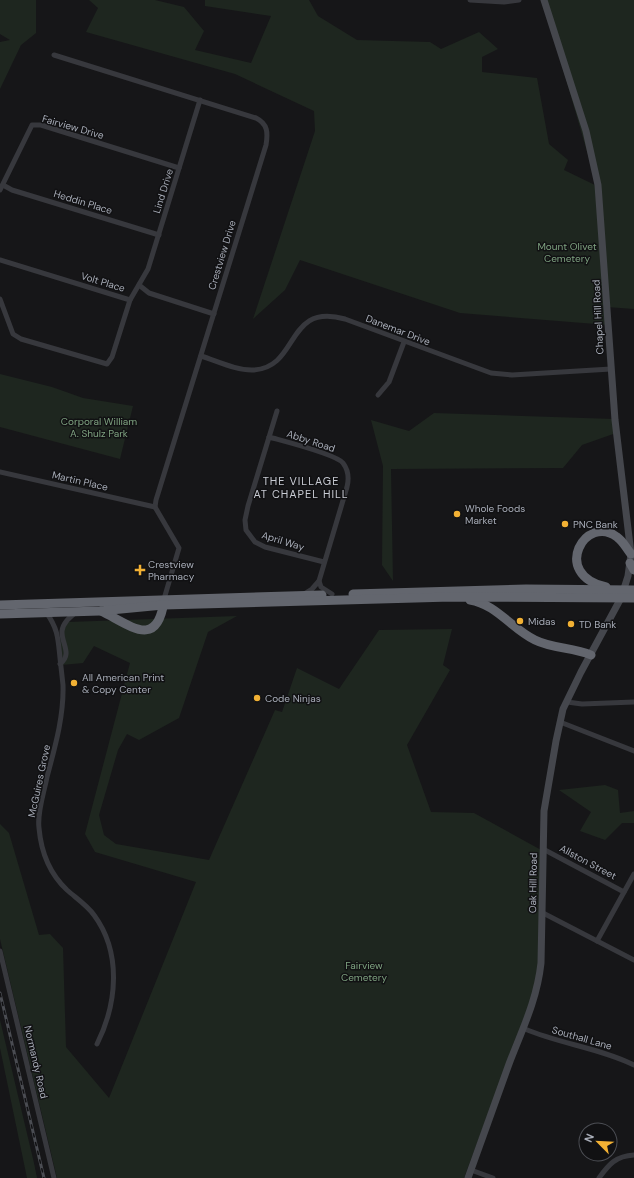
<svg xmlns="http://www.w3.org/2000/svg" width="634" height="1178" font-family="'DM Sans',sans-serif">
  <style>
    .green { fill: #1e261f }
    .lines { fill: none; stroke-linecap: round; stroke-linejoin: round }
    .street { stroke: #37383d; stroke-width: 5 }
    .secondary { stroke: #45474d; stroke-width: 7 }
    .highway { stroke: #63666e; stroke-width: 9 }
    .rail-casing { stroke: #4a4c52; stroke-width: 3 }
    .rail { stroke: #111113; stroke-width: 1.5; stroke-dasharray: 4.5; stroke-linecap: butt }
    .poi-dot { fill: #f2b134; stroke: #111113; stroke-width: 1.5 }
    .labels { text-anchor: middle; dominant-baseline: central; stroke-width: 3; stroke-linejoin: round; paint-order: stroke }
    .street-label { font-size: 10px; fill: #a8adb8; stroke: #111113 }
    .park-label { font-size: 10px; fill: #7fa381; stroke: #111113 }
    .poi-label { font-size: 10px; fill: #a8adb8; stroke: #111113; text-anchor: start }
    .neighbourhood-label { font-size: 11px; letter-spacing: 1px; fill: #c9ccd4; stroke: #111113 }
  </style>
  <rect width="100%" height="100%" fill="#161618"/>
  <g class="green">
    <polygon points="0,0 36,0 36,33 21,45 0,89 0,42 10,40 0,34"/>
    <polygon points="89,0 155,0 184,7 204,31 195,50 251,63 271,16 205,6 205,0 309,0 318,16 357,40 430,42 441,49 479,32 498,49 482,57 482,72 537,78 549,144 568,160 564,170 597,186 543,0 634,0 634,309 607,307 608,325 460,313 300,260 285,290 253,319 315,131 314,111 235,74 86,32 98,8"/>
    <polygon points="0,374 52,387 83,398 133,406 120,459 0,427"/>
    <polygon points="434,413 614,419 616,433 582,445 563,468 391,469 393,581 382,565 383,466 371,420 409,431"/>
    <polygon points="237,616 208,632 179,718 139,740 127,734 118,750 99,815 104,835 116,844 209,860 275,710 282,712 297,668 339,689 379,630 452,629 443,665 450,670 407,745 431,812 474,813 543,851 540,975 464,1178 57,1178 0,939 0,824 9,833 39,935 50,934 63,948 66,1047 109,1098 196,882 95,852 85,834 130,663 94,646 83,663 61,665 60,636 68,622"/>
    <polygon points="605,785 618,790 620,813 634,811 634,823 622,823 605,840 580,831 591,812 559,790"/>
    <polygon points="0,1020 34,1163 37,1178 27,1178 0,1048"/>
  </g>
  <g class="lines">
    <g class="street">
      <polyline points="470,0 504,2 519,0"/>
      <path d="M54,55L256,118C268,124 268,133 266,145L156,500L155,507L179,548L164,599"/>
      <polyline points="3,185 12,190 159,235"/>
      <polyline points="0,190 32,125 41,125 179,168"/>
      <polyline points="0,260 130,300"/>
      <polyline points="139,285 149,293 214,314"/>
      <polyline points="0,299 13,334 21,339 107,364 112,357 130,300 148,269 200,100"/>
      <path d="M201,356C217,361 237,371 254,370C300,367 285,302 345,319L491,373L512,375L611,369"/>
      <polyline points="378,395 389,382 404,342"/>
      <polyline points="277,411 248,506 245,520 246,530 255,542 265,547 324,562"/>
      <path d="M269,437C283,441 336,454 343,463C349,471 349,479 347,487L319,581L312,589L304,594"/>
      <polyline points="0,472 155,507"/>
      <polyline points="319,581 321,587 332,594"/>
      <path d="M46,612C58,629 58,638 60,658C61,667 62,676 63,685C64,716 55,747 47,777C44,793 37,812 39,828C41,851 50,874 67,890C76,898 87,905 94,915C122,953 117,1004 97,1044"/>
      <path d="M60,664C73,654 61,643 62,631C63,623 69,618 75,613"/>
      <polyline points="567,702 582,704 634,702"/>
      <polyline points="560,722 634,751"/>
      <polyline points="543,849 624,892"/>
      <polyline points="543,913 634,960"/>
      <polyline points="597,941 634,874"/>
      <polyline points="0,951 54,1178"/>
      <path d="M525,1029C560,1044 600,1048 634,1065"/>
      <polyline points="471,1170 493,1178"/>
      <path d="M599,1178C609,1164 616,1156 634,1155"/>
    </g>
    <path class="secondary" d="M468,1178C482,1140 495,1102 509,1064C522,1030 537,1000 541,963L544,811L556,741L563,709L581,672L621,598L628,576L631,554L615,420L598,185L586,131L544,0"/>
    <g class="highway">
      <polyline points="630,563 634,570"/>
      <path d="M606,587C550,574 586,513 617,537C623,541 626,548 631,554"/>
      <polyline points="353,594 526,589 634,590"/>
      <path d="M470,600C496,604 512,629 535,640C553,649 573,647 591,655"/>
      <polyline points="0,605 322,595"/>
      <path d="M101,611C130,625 157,650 164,601"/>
      <polyline points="0,614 100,611 163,605 451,597 634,598"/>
    </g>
    <g class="rail-casing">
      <polyline id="rail" points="0,993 44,1178"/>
    </g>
    <use href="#rail" class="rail"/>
  </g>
  <g class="poi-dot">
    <circle cx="457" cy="514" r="4"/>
    <circle cx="565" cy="524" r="4"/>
    <path d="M138 564h4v4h4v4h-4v4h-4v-4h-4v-4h4z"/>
    <circle cx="520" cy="621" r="4"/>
    <circle cx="571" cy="624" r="4"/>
    <circle cx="74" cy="683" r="4"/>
    <circle cx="257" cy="698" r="4"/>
  </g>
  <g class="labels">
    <g class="street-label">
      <text transform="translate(73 127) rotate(16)">Fairview Drive</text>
      <text transform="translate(163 191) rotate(-73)">Lind Drive</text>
      <text transform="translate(83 202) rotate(17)">Heddin Place</text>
      <text transform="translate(222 255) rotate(-73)">Crestview Drive</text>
      <text transform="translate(103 282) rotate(17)">Volt Place</text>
      <text transform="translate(598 317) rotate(-93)">Chapel Hill Road</text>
      <text transform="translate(398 330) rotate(21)">Danemar Drive</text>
      <text transform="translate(311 441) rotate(18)">Abby Road</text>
      <text transform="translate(80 481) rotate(13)">Martin Place</text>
      <text transform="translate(283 541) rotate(17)">April Way</text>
      <text transform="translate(39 781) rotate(-78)">McGuires Grove</text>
      <text transform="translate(588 862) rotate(28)">Allston Street</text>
      <text transform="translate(533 883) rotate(-89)">Oak Hill Road</text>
      <text transform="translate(582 1038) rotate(16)">Southall Lane</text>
      <text transform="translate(36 1062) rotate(77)">Normandy Road</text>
    </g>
    <g class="park-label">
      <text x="567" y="246">Mount Olivet<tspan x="567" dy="12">Cemetery</tspan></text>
      <text x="99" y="421">Corporal William<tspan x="99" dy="12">A. Shulz Park</tspan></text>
      <text x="364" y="965">Fairview<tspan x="364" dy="12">Cemetery</tspan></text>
    </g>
    <g class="poi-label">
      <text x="465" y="508">Whole Foods<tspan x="465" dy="12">Market</tspan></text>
      <text x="573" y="524">PNC Bank</text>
      <text x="148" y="564">Crestview<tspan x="148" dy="12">Pharmacy</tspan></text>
      <text x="528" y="621">Midas</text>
      <text x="579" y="624">TD Bank</text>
      <text x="82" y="677">All American Print<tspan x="82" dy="12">&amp; Copy Center</tspan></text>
      <text x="265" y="698">Code Ninjas</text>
    </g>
    <g class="neighbourhood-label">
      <text x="301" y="481">THE VILLAGE<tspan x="301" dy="13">AT CHAPEL HILL</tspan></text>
    </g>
  </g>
  <g transform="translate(598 1142) rotate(294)"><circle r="19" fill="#111113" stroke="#4d4f55"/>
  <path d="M0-3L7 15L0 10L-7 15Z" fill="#f2b134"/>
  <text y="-6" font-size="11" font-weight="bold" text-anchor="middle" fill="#a8adb8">N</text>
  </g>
</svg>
